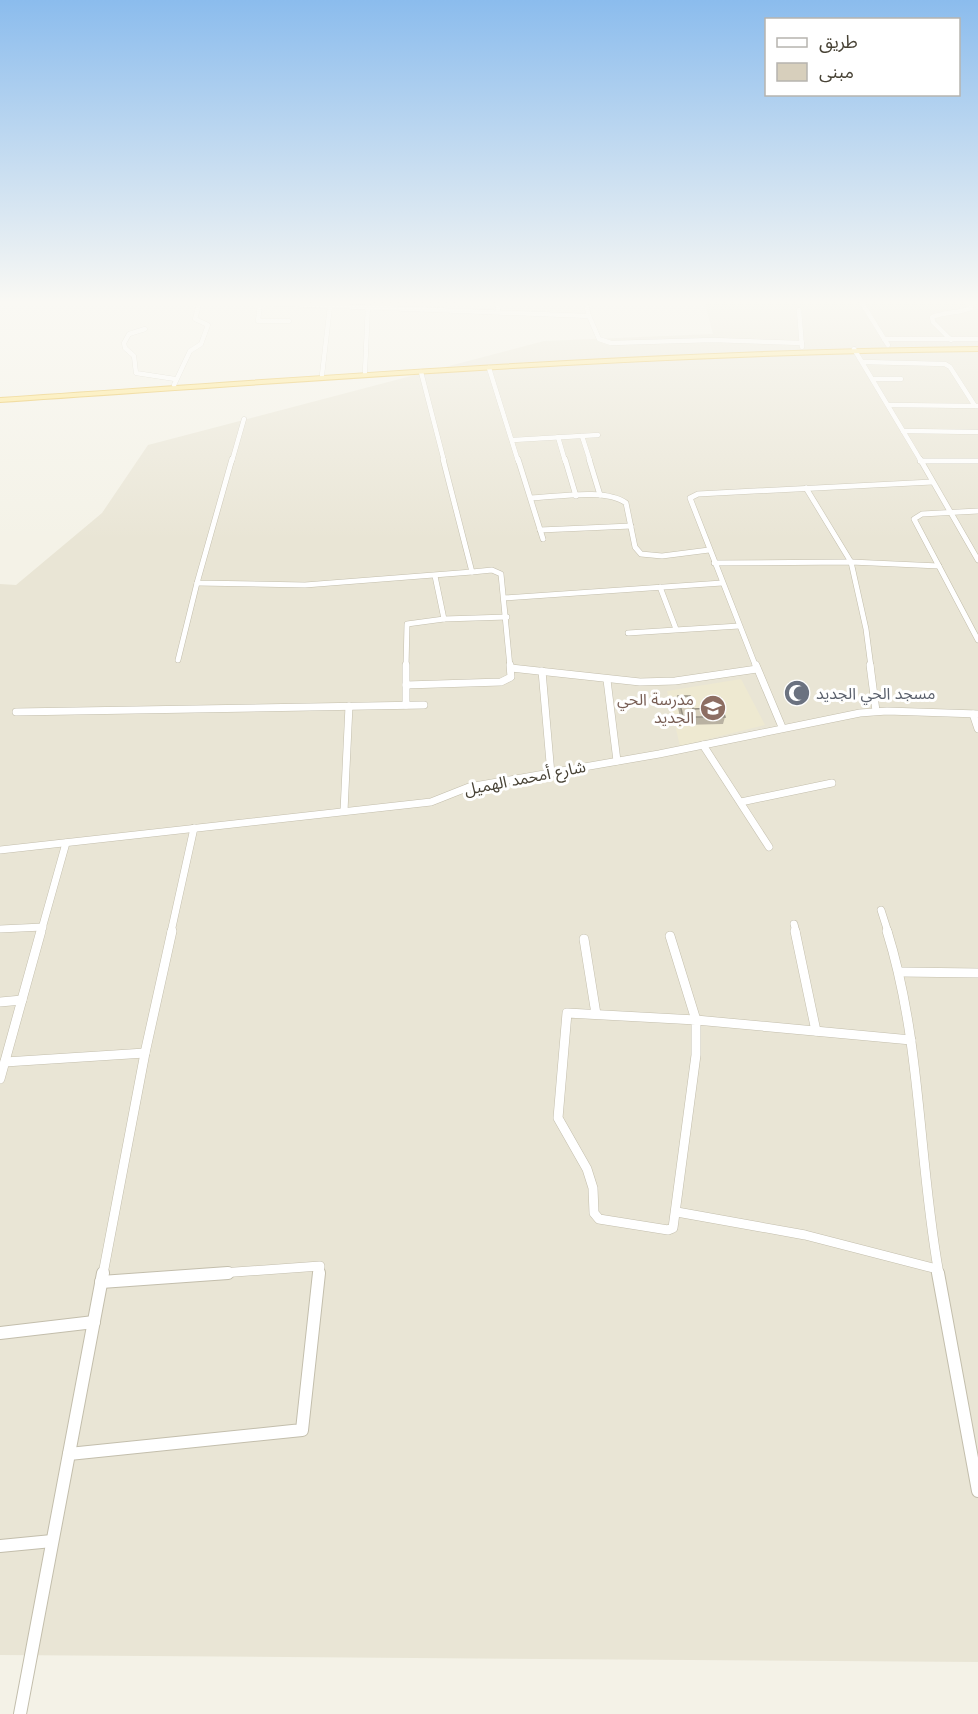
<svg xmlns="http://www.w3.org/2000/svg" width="978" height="1714" font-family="Arial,'Noto Sans Arabic',sans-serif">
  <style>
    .residential { fill: #e9e5d5 }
    .education { fill: #eee9d1 }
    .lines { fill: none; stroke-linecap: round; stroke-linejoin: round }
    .minor-far4-casing { stroke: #c3beac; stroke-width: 5 }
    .minor-far3-casing { stroke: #c3beac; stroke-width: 6 }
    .minor-far2-casing { stroke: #c3beac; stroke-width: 8 }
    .minor-far1-casing { stroke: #c3beac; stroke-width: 10 }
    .minor-casing { stroke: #c3beac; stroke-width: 14 }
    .trunk-casing { stroke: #e5b631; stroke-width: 2 }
    .minor-far4 { stroke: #fff; stroke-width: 4.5 }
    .minor-far3 { stroke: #fff; stroke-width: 5 }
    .minor-far2 { stroke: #fff; stroke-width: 7 }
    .minor-far1 { stroke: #fff; stroke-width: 9 }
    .minor { stroke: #fff; stroke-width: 12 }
    .trunk { fill: #ffe47f; fill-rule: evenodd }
    .wall { fill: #b9b2a2 }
    .building { fill: #d7cfbc; stroke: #969184; stroke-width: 1.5 }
    .labels { text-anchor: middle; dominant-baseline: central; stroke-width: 6; stroke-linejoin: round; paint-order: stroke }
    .worship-label { font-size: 16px; fill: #5b616d; stroke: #fff; text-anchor: start }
    .education-label { font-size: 16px; fill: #785e54; stroke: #fff; text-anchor: end }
    .street-label { font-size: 16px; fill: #484336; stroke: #fff }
  </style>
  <rect width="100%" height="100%" fill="#f4f2e7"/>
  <polygon class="residential" points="704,300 978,300 978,1662 0,1655 0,584 16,585 102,513 148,445 544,341 713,334"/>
  <polygon class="education" points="741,679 765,725 680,746 667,691"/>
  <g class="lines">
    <g class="minor-far4-casing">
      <g id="minor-far4">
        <polyline points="261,300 260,303 589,316 585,300"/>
        <polyline points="368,300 458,300"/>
        <polyline points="497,300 498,312"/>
        <polyline points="860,300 888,345"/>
        <polyline points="260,303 258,321 289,321"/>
        <polyline points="799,310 802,347"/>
        <polyline points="589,316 599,339 611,343 713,340 802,343"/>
        <polyline points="145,329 129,334 124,343 125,348 134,356 136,373 175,379"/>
        <polyline points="884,339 978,339"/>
        <path d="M951,340L933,322L932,317C945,312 960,313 971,308L970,300"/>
        <polyline points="854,349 921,461"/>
        <polyline points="863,362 945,364 950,367 975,406"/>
        <polyline points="489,368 518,461"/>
        <polyline points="365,372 368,304"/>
        <polyline points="421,372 444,461"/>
        <polyline points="322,375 330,306"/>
        <polyline points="874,379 901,379"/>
        <polyline points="174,385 190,351 201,344 208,325 195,319 200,300"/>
        <polyline points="889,405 978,406"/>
        <polyline points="903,431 978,432"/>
        <polyline points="582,436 590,461"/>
        <polyline points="558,437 565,461"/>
        <polyline points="513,440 598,435"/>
        <polyline points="232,461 244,419"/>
      </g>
    </g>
    <g class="minor-far3-casing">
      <g id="minor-far3">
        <polyline points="232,459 197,583 305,585 472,572 443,459"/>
        <polyline points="518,459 543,539"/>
        <polyline points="565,459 576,496"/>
        <polyline points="589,459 600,495"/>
        <polyline points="920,459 978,560"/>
        <polyline points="920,461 978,461"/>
        <polyline points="806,488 851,562 866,629 871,667"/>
        <path d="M531,498C556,497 606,488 626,503L635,547L641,554L662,556L709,550"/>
        <polyline points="978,511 922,514 914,519 978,640"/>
        <polyline points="540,530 631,526"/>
        <polyline points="714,563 851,562 939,566"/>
        <polyline points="472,572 492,570 501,574 510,667"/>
        <polyline points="435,576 444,619"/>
        <polyline points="660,587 676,629"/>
        <polyline points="504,598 722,583"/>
        <polyline points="628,633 739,626"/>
        <polyline points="178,660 197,583"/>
        <polyline points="406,667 407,624 444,619 507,617"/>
        <polyline points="756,667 690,498 698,494 932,482"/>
      </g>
    </g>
    <g class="minor-far2-casing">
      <g id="minor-far2">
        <polyline points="756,665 782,727"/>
        <polyline points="870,665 876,711"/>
        <polyline points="511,668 640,682 675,681 757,669"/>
        <polyline points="542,671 551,774"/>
        <polyline points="607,680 617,761"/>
        <polyline points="406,685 501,682 511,677 510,665"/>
        <polyline points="406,705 406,665"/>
        <polyline points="16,712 424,705"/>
        <polyline points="973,714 978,729"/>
        <polyline points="703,745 769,847"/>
        <polyline points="741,802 832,783"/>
        <polyline points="344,811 349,706"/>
        <polyline points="0,850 431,802 469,787 659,754 860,713 887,711 978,714"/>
        <polyline points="881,910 888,932"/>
        <polyline points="794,924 796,932"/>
        <polyline points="0,929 43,927"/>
        <polyline points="41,932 66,843"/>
        <polyline points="171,932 194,828"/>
      </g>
    </g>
    <g class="minor-far1-casing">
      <g id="minor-far1">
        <polyline points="795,931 816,1031"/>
        <path d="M887,931C922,1043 918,1160 939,1274"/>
        <polyline points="670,936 696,1020"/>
        <polyline points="584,939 596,1014"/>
        <polyline points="900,972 978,973"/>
        <polyline points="0,1002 22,1000"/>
        <polygon points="567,1013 696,1020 696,1055 673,1228 668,1230 599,1219 594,1213 593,1188 587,1169 558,1118"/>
        <polyline points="696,1020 911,1040"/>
        <polyline points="5,1062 145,1053"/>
        <polyline points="0,1079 41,931"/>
        <polyline points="677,1212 805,1235 937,1269"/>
        <polyline points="103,1274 145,1053 172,931"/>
        <polyline points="207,1274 320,1266 319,1274"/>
      </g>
    </g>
    <g class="minor-casing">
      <g id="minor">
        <polyline points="938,1273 978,1491"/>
        <polyline points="101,1282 228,1273"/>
        <polyline points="0,1333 94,1322"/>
        <polyline points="69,1454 302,1430 319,1273"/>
        <polyline points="0,1546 52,1541"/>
        <polyline points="20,1714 103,1273"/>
      </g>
    </g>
    <g class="trunk-casing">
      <path id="trunk" d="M978,347V351C651,354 326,380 0,402V398C326,376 651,350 978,347Z"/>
    </g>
    <use href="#minor-far4" class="minor-far4"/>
    <use href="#minor-far3" class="minor-far3"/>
    <use href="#minor-far2" class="minor-far2"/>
    <use href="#minor-far1" class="minor-far1"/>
    <use href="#minor" class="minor"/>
    <use href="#trunk" class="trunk"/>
  </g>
  <polygon class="wall" points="678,696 693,709 711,708 710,704 712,697 725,717 723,724 682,725 677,704"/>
  <polygon class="building" points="678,696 690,696 693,709 715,708 712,697 719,697 725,717 683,717"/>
  <linearGradient id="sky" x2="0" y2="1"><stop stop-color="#8bbced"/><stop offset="0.56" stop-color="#faf9f4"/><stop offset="1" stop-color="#faf9f4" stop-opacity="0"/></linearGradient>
  <rect width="978" height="540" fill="url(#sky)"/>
  <defs>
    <g id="mosque-disc" transform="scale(1.35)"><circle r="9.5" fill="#6b7280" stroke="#fff"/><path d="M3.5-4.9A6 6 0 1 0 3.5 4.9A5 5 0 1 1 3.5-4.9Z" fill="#fff"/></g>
    <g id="school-disc" transform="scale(1.35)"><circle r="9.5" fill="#8d6e63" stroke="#fff"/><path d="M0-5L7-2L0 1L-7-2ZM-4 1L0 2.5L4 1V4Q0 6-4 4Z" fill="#fff"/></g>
  </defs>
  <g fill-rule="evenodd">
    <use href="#mosque-disc" x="797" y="693"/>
    <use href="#school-disc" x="713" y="708"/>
  </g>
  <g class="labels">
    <g class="worship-label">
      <text x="816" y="693">مسجد الحي الجديد</text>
    </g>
    <g class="education-label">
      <text x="694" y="699">مدرسة الحي<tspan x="694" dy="18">الجديد</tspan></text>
    </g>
    <g class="street-label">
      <text transform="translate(525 778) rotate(-11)">شارع أمحمد الهميل</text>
    </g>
  </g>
  <rect x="765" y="18" width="195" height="78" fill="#ffffff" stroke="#b6b4af" stroke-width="1.5"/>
  <rect x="777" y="38" width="30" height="9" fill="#ffffff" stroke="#b6b4af" stroke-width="1.5"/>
  <text x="819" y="48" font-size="18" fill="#484336">طريق</text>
  <rect x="777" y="63" width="30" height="18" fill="#d7cfbc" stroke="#b6b4af" stroke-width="1.5"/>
  <text x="819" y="78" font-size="18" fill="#484336">مبنى</text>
</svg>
